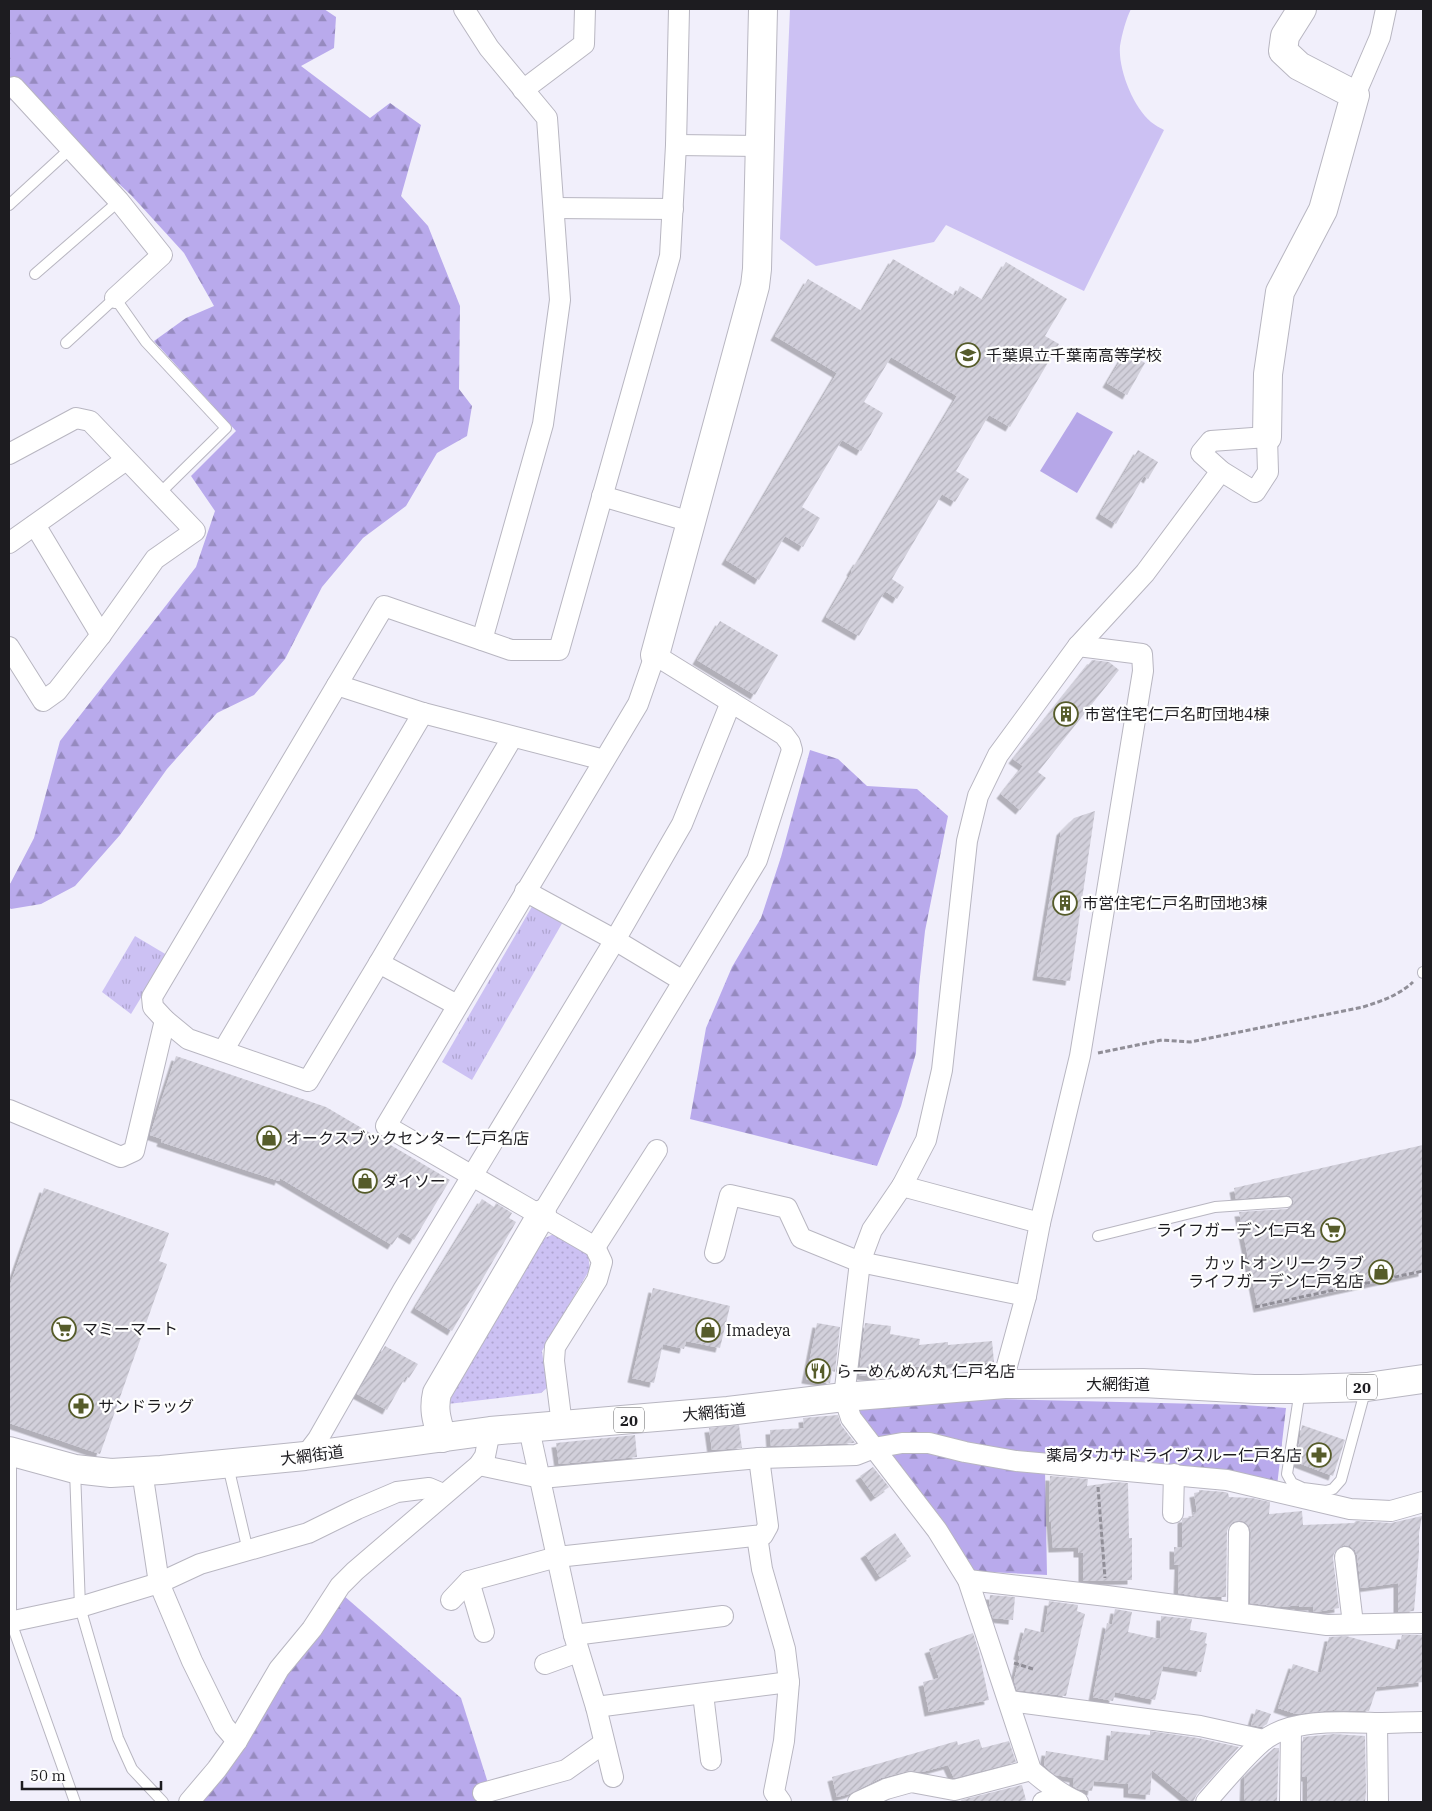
<svg xmlns="http://www.w3.org/2000/svg" width="1432" height="1811" font-family="'IBM Plex Serif','Noto Sans JP',serif">
  <style>
    .grass { fill: url(#grass-dots) }
    .forest { fill: url(#forest-firs) }
    .park { fill: url(#park-tufts) }
    .pitch { fill: #ccc1f3 }
    .water { fill: #b6a7e8 }
    .building { fill: url(#building-hatch); filter: url(#shadow) }
    .lines { fill: none; stroke-linecap: round; stroke-linejoin: round }
    .lane-casing { stroke: #b8b6c1; stroke-width: 12 }
    .street-casing { stroke: #b8b6c1; stroke-width: 22 }
    .secondary-casing { stroke: #b8b6c1; stroke-width: 30 }
    .primary-casing { stroke: #b8b6c1; stroke-width: 30 }
    .path { stroke: #908e97; stroke-width: 3; stroke-dasharray: 5 2.5; stroke-linecap: butt }
    .lane { stroke: #fff; stroke-width: 10 }
    .street { stroke: #fff; stroke-width: 20 }
    .secondary { stroke: #fff; stroke-width: 28 }
    .primary { stroke: #fff; stroke-width: 28 }
    .labels { text-anchor: middle; dominant-baseline: central; stroke-width: 4.5; stroke-linejoin: round; paint-order: stroke }
    .shield { fill: #fefefe; stroke: #606063; stroke-width: 1 }
    .shield-label { font-size: 15px; font-weight: bold; fill: #1d1c20 }
    .poi-label { font-size: 16px; fill: #1d1c20; stroke: #fefefe; text-anchor: start }
    .street-label { font-size: 16px; fill: #1d1c20; stroke: #fefefe }
  </style>
  <defs>
    <pattern id="grass-dots" width="8" height="8" patternUnits="userSpaceOnUse" patternTransform="scale(1.25)"><rect width="8" height="8" fill="#ccc1f3"/><path d="M2 2h.1M6 6h.1" fill="none" stroke="#afa5d0" stroke-width="1.8" stroke-linecap="round"/></pattern>
    <pattern id="forest-firs" width="22" height="20" patternUnits="userSpaceOnUse" patternTransform="scale(1.25)"><rect width="22" height="20" fill="#b9aaec"/><path d="M5 1l3.5 6h-7zM16 11l3.5 6h-7z" fill="#968abf"/></pattern>
    <pattern id="park-tufts" width="24" height="20" patternUnits="userSpaceOnUse" patternTransform="scale(1.25)"><rect width="24" height="20" fill="#ccc1f3"/><path d="M3 7l-1-3M5 7V3M7 7l1-3M15 17l-1-3M17 17v-4M19 17l1-3" fill="none" stroke="#afa5d0"/></pattern>
    <pattern id="building-hatch" width="6" height="6" patternUnits="userSpaceOnUse" patternTransform="scale(1.25)"><rect width="6" height="6" fill="#d2d0db"/><path d="M-1 1l2-2M0 6l6-6M5 7l2-2" fill="none" stroke="#b4b2bc"/></pattern>
    <filter id="shadow"><feDropShadow dx="-4.5" dy="4.5" stdDeviation="0" flood-color="#0004"/></filter>
  </defs>
  <rect width="100%" height="100%" fill="#f1effb"/>
  <polygon class="grass" points="554,1234 588,1255 590,1269 542,1351 547,1388 541,1393 448,1404 447,1396 540,1240"/>
  <g class="forest">
    <polygon points="9,9 324,9 336,17 334,48 301,66 370,118 390,103 421,125 401,196 428,226 460,306 459,389 472,406 467,436 437,453 406,506 363,538 322,587 285,659 254,695 217,713 167,769 120,835 75,886 41,904 11,909 9,907 9,886 34,838 60,741 196,567 215,511 191,476 236,431 154,341 186,318 214,306 184,253 131,195 92,159 56,116 20,89 9,102"/>
    <polygon points="810,750 838,759 867,786 917,789 948,816 925,931 919,986 916,1053 901,1106 877,1166 690,1119 706,1028 732,967 761,918 781,857"/>
    <polygon points="994,1399 1244,1405 1286,1408 1277,1486 1042,1458 926,1436 870,1437 856,1417 859,1408"/>
    <polygon points="924,1448 969,1463 1013,1465 1045,1470 1047,1575 970,1571 885,1453"/>
    <polygon points="343,1595 461,1698 494,1802 197,1802 274,1688"/>
  </g>
  <g class="park">
    <polygon points="534,903 564,920 472,1080 442,1062"/>
    <polygon points="135,936 167,955 131,1014 102,992"/>
  </g>
  <path class="pitch" d="M790,9H1131C1126,19 1122,34 1120,46C1118,69 1133,107 1151,122C1155,125 1160,128 1164,130L1084,291L946,225L934,242L816,266L780,239Z"/>
  <polygon class="water" points="1077,412 1113,432 1077,493 1040,471"/>
  <g class="building">
    <polygon points="893,259 955,296 960,286 983,300 1006,262 1067,299 1045,336 1059,344 1010,427 989,415 956,471 969,479 955,502 942,494 892,579 904,587 897,599 885,591 859,636 826,617 852,572 851,571 858,560 859,561 957,396 891,357 864,402 883,413 870,436 861,451 842,440 802,507 820,518 803,547 785,536 759,580 726,560 837,373 775,336 808,279 862,311"/>
    <polygon points="1126,351 1145,363 1127,395 1107,383"/>
    <polygon points="1138,450 1158,462 1148,479 1144,476 1116,524 1100,514"/>
    <polygon points="720,621 778,655 755,695 697,660"/>
    <polygon points="1092,660 1109,662 1119,670 1038,772 1046,778 1020,810 1001,794 1023,766 1013,759"/>
    <polygon points="1095,811 1070,981 1037,976 1061,831 1074,818"/>
    <polygon points="176,1056 326,1107 450,1180 414,1240 401,1232 392,1245 280,1178 279,1181 161,1142 162,1139 150,1135"/>
    <polygon points="1423,1145 1423,1272 1258,1308 1239,1212 1287,1209 1293,1205 1294,1201 1290,1196 1287,1195 1236,1199 1234,1188"/>
    <polygon points="44,1188 169,1233 159,1261 167,1264 100,1454 9,1423 9,1288"/>
    <polygon points="482,1199 494,1207 496,1203 512,1213 509,1218 516,1222 452,1331 415,1308"/>
    <polygon points="653,1288 730,1306 720,1348 686,1341 684,1349 663,1344 654,1383 632,1378"/>
    <polygon points="817,1323 840,1327 835,1372 832,1371 830,1383 806,1379"/>
    <polygon points="865,1323 891,1326 890,1334 920,1339 919,1345 948,1342 948,1345 992,1341 994,1362 961,1365 961,1363 915,1367 914,1374 885,1371 884,1378 859,1375"/>
    <polygon points="385,1346 418,1364 409,1378 406,1376 387,1410 357,1394"/>
    <polygon points="838,1415 841,1425 855,1443 771,1446 770,1430 804,1428 803,1418"/>
    <polygon points="739,1425 742,1448 712,1450 709,1428"/>
    <polygon points="1302,1425 1345,1440 1333,1476 1296,1462"/>
    <polygon points="635,1435 637,1457 559,1464 556,1443"/>
    <polygon points="873,1467 889,1487 875,1497 860,1476"/>
    <polygon points="1050,1476 1088,1479 1087,1486 1115,1482 1128,1483 1129,1538 1132,1538 1132,1580 1083,1581 1083,1553 1078,1553 1078,1547 1053,1548 1051,1522 1049,1522"/>
    <polygon points="1199,1490 1225,1492 1228,1493 1229,1497 1252,1498 1270,1502 1269,1514 1302,1511 1303,1525 1354,1523 1356,1521 1391,1523 1422,1516 1419,1533 1419,1552 1414,1611 1398,1612 1398,1583 1361,1588 1357,1555 1355,1550 1350,1546 1344,1545 1338,1548 1334,1553 1333,1558 1339,1608 1316,1612 1313,1611 1313,1606 1299,1607 1299,1605 1282,1607 1250,1603 1251,1532 1249,1526 1245,1522 1240,1520 1233,1522 1229,1526 1227,1531 1226,1597 1202,1597 1178,1593 1179,1565 1174,1565 1174,1547 1182,1548 1182,1520 1183,1518 1194,1517 1193,1512 1197,1512 1194,1493 1199,1492"/>
    <polygon points="895,1533 911,1556 880,1577 865,1554"/>
    <polygon points="990,1595 1015,1597 1013,1620 993,1618 989,1606"/>
    <polygon points="1049,1601 1078,1605 1077,1611 1085,1614 1066,1696 1017,1690 1014,1680 1020,1656 1018,1655 1025,1628 1044,1633"/>
    <polygon points="1115,1609 1132,1612 1128,1632 1160,1639 1161,1616 1192,1619 1190,1630 1207,1633 1205,1643 1207,1644 1201,1672 1163,1666 1155,1700 1115,1692 1113,1701 1093,1697 1107,1623 1112,1625"/>
    <polygon points="973,1633 979,1652 989,1700 929,1712 923,1682 939,1678 929,1649"/>
    <polygon points="1402,1635 1423,1635 1423,1682 1377,1687 1369,1711 1333,1710 1296,1714 1278,1708 1293,1664 1321,1673 1329,1637 1346,1636 1398,1650"/>
    <polygon points="1256,1709 1271,1714 1267,1724 1262,1727 1251,1725"/>
    <polygon points="1111,1731 1150,1735 1150,1731 1198,1738 1239,1747 1197,1794 1193,1802 1191,1802 1152,1770 1150,1795 1128,1793 1128,1784 1094,1781 1092,1791 1078,1789 1073,1786 1074,1778 1055,1775 1044,1765 1046,1751 1108,1761"/>
    <polygon points="1334,1734 1365,1736 1366,1792 1365,1802 1307,1802 1307,1777 1302,1777 1303,1737"/>
    <polygon points="979,1739 982,1748 1009,1741 1016,1762 954,1778 948,1765 922,1772 908,1771 881,1778 849,1794 837,1797 832,1777 957,1741 958,1745"/>
    <polygon points="1274,1748 1279,1748 1277,1802 1244,1802 1245,1775"/>
    <polygon points="1022,1785 1026,1800 1016,1802 962,1802 961,1800"/>
  </g>
  <g class="lines">
    <g class="lane-casing">
      <g id="lane">
        <polyline points="9,205 70,149"/>
        <polyline points="35,274 119,201"/>
        <polyline points="66,343 115,298 146,342 226,428 159,494"/>
        <polyline points="1423,972 1423,973"/>
        <polyline points="1098,1236 1215,1207 1287,1202"/>
        <polyline points="1300,1390 1287,1474 1292,1483 1303,1488 1326,1491 1333,1489 1341,1480 1366,1388"/>
        <polyline points="11,1453 11,1622 75,1802"/>
        <polyline points="228,1466 248,1551"/>
        <polyline points="75,1470 80,1607 118,1738 132,1769 163,1802"/>
      </g>
    </g>
    <g class="street-casing">
      <g id="street">
        <polyline points="464,9 489,48 547,118 560,300 543,424 482,640"/>
        <polyline points="14,87 119,201 162,255 115,298"/>
        <polyline points="523,90 584,44 585,9"/>
        <polyline points="1355,95 1380,37 1386,9"/>
        <polyline points="676,145 760,146"/>
        <polyline points="554,208 673,209"/>
        <polygon points="1267,437 1268,472 1255,492 1221,471 1201,453 1211,441"/>
        <polyline points="9,454 76,418 90,421 195,531 155,559 101,635 57,691 43,701 9,647"/>
        <polyline points="602,496 691,522"/>
        <polyline points="35,525 101,635"/>
        <polyline points="9,543 126,460"/>
        <polyline points="337,685 384,606 511,650 559,650 670,256 676,145 679,9"/>
        <polyline points="512,738 379,963 308,1081 188,1039 165,1020 153,1007 152,997 337,685 423,713 604,760"/>
        <polyline points="525,891 615,940 683,981"/>
        <polyline points="379,963 457,1005"/>
        <polyline points="223,1051 423,713"/>
        <polyline points="9,1110 121,1157 134,1151 165,1020"/>
        <polyline points="902,1186 1040,1223"/>
        <polyline points="542,1214 757,860 792,750 790,743 784,735 655,655 638,704 386,1126 595,1247 602,1262 597,1280 555,1347 554,1361 562,1425"/>
        <polyline points="595,1247 657,1150"/>
        <polyline points="715,1253 730,1195 787,1208 801,1238 860,1262 1026,1296"/>
        <polyline points="1005,1384 1005,1373 1026,1296 1040,1223 1080,1056 1143,671 1142,654 1078,646"/>
        <polyline points="529,1429 574,1635 596,1707 613,1777"/>
        <polyline points="305,1456 318,1439 403,1290 615,940 682,824 731,702"/>
        <polyline points="479,1465 541,1478 759,1458 856,1455 874,1448 902,1443 929,1443 965,1452 1016,1461 1227,1480 1350,1509 1391,1511 1423,1502"/>
        <polyline points="142,1471 159,1583 192,1661 224,1726 237,1741"/>
        <polyline points="1173,1513 1174,1474"/>
        <polyline points="757,1536 762,1569 785,1649 789,1682 784,1741 774,1792 781,1802"/>
        <polyline points="1345,1557 1353,1624"/>
        <polyline points="968,1580 1107,1596 1327,1625 1423,1623"/>
        <polyline points="469,1581 484,1632"/>
        <polyline points="451,1600 469,1581 557,1557 763,1535 768,1526 759,1458"/>
        <polyline points="1238,1613 1239,1532"/>
        <polyline points="9,1622 80,1607 159,1583 200,1564 308,1533 357,1509 397,1492 429,1488 443,1494"/>
        <polyline points="574,1635 723,1616"/>
        <polyline points="545,1664 578,1652"/>
        <polyline points="703,1694 711,1760"/>
        <polyline points="1009,1701 1200,1726 1264,1740"/>
        <polyline points="596,1707 789,1682"/>
        <polyline points="1377,1723 1378,1802"/>
        <polyline points="483,1793 566,1770 604,1743"/>
        <polyline points="189,1802 217,1769 237,1741 279,1669 312,1629 340,1586 355,1571 479,1465 485,1456 490,1431"/>
        <polyline points="858,1802 886,1789 911,1782 954,1790 1031,1770"/>
        <polyline points="1043,1802 1064,1796"/>
        <path d="M1078,1802C1060,1794 1046,1783 1031,1770L968,1580L937,1530L851,1418L844,1397L860,1262L872,1230L902,1186L926,1140L942,1070L967,841L978,796L998,755L1078,646L1145,573L1221,471"/>
        <path d="M1206,1802C1224,1782 1242,1759 1263,1741C1291,1718 1344,1722 1378,1723C1393,1723 1408,1722 1423,1722"/>
        <polyline points="1290,1802 1291,1729"/>
      </g>
    </g>
    <g class="secondary-casing">
      <g id="secondary">
        <polyline points="1267,437 1268,374 1280,292 1323,210 1355,95 1299,66 1283,51 1285,36 1302,9"/>
        <polyline points="655,655 755,286 757,269 763,9"/>
        <path d="M442,1438C437,1421 433,1410 437,1393L542,1214"/>
      </g>
    </g>
    <g class="primary-casing">
      <polyline id="primary" points="9,1451 75,1469 111,1473 161,1470 305,1456 490,1431 728,1411 844,1397 1005,1384 1143,1383 1254,1389 1300,1389 1367,1387 1423,1379"/>
    </g>
    <g class="path">
      <path d="M1098,1053L1162,1040L1190,1042L1363,1007C1382,1001 1399,995 1413,982"/>
      <polyline points="1255,1307 1423,1271"/>
      <polyline points="1098,1487 1105,1578"/>
      <polyline points="1014,1663 1033,1669"/>
    </g>
    <use href="#lane" class="lane"/>
    <use href="#street" class="street"/>
    <use href="#secondary" class="secondary"/>
    <use href="#primary" class="primary"/>
  </g>
  <defs>
    <g id="school-ring" transform="scale(1.25)"><circle r="9.5" fill="#fefefe" stroke="#565c2a" stroke-width="1.5"/><path d="M0-5L7-2L0 1L-7-2ZM-4 1L0 2.5L4 1V4Q0 6-4 4Z" fill="#565c2a"/></g>
    <g id="building-ring" transform="scale(1.25)"><circle r="9.5" fill="#fefefe" stroke="#565c2a" stroke-width="1.5"/><path d="M-4-6H4V6H1V3H-1V6H-4ZM-2.5-4.3h1.7v1.8h-1.7ZM.8-4.3h1.7v1.8H.8ZM-2.5-1h1.7V.8h-1.7ZM.8-1h1.7V.8H.8Z" fill="#565c2a"/></g>
    <g id="shop-ring" transform="scale(1.25)"><circle r="9.5" fill="#fefefe" stroke="#565c2a" stroke-width="1.5"/><path d="M-5-2.5h2.3a2.7 3.5 0 0 1 5.4 0H5L5.5 6h-11ZM-1.5-2.5h3a1.5 2.3 0 0 0-3 0Z" fill="#565c2a"/></g>
    <g id="supermarket-ring" transform="scale(1.25)"><circle r="9.5" fill="#fefefe" stroke="#565c2a" stroke-width="1.5"/><path d="M-6-5.5h2.5l.6 2H6L4.5 2H-2.5L-4.4-4H-6ZM-1.5 3.2a1.3 1.3 0 1 0 .1 0ZM3 3.2a1.3 1.3 0 1 0 .1 0Z" fill="#565c2a"/></g>
    <g id="restaurant-ring" transform="scale(1.25)"><circle r="9.5" fill="#fefefe" stroke="#565c2a" stroke-width="1.5"/><path d="M-5-6h1v4h1v-4h1v4h1v-4h1v5L-1.5 .5V6h-2V.5L-5-1ZM5-6V6H3V1.5H1.5Q1.5-4 5-6Z" fill="#565c2a"/></g>
    <g id="pharmacy-ring" transform="scale(1.25)"><circle r="9.5" fill="#fefefe" stroke="#565c2a" stroke-width="1.5"/><path d="M-2-6h4v4h4v4h-4v4h-4v-4h-4v-4h4Z" fill="#565c2a"/></g>
  </defs>
  <g fill-rule="evenodd">
    <use href="#school-ring" x="968" y="355"/>
    <use href="#building-ring" x="1066" y="714"/>
    <use href="#building-ring" x="1065" y="903"/>
    <use href="#shop-ring" x="269" y="1138"/>
    <use href="#shop-ring" x="365" y="1181"/>
    <use href="#supermarket-ring" x="1333" y="1230"/>
    <use href="#shop-ring" x="1381" y="1272"/>
    <use href="#supermarket-ring" x="64" y="1329"/>
    <use href="#shop-ring" x="708" y="1330"/>
    <use href="#restaurant-ring" x="818" y="1371"/>
    <use href="#pharmacy-ring" x="81" y="1406"/>
    <use href="#pharmacy-ring" x="1319" y="1455"/>
  </g>
  <g class="labels">
    <g class="shield">
      <rect x="1347" y="1374.5" width="30" height="25" rx="4"/>
      <rect x="614" y="1407.5" width="30" height="25" rx="4"/>
    </g>
    <g class="shield-label">
      <text x="1362" y="1387">20</text>
      <text x="629" y="1420">20</text>
    </g>
    <g class="poi-label">
      <text x="986" y="355">千葉県立千葉南高等学校</text>
      <text x="1084" y="714">市営住宅仁戸名町団地4棟</text>
      <text x="1082" y="903">市営住宅仁戸名町団地3棟</text>
      <text x="286" y="1138">オークスブックセンター 仁戸名店</text>
      <text x="382" y="1181">ダイソー</text>
      <text x="1316" y="1230" text-anchor="end">ライフガーデン仁戸名</text>
      <text x="1364" y="1263" text-anchor="end">カットオンリークラブ<tspan x="1364" dy="18">ライフガーデン仁戸名店</tspan></text>
      <text x="82" y="1329">マミーマート</text>
      <text x="726" y="1330">Imadeya</text>
      <text x="836" y="1371">らーめんめん丸 仁戸名店</text>
      <text x="98" y="1406">サンドラッグ</text>
      <text x="1302" y="1455" text-anchor="end">薬局タカサドライブスルー仁戸名店</text>
    </g>
    <g class="street-label">
      <text x="1118" y="1384">大網街道</text>
      <text transform="translate(714 1412) rotate(-5)">大網街道</text>
      <text transform="translate(312 1455) rotate(-7)">大網街道</text>
    </g>
  </g>
  <rect width="1432" height="1811" fill="none" stroke="#1d1c20" stroke-width="20"/>
  <path d="M22 1781v8h139v-8" fill="none" stroke="#1d1c20" stroke-width="2.5"/>
  <text x="30" y="1781" font-size="15" fill="#1d1c20" stroke="#fefefe" stroke-width="4" paint-order="stroke">50 m</text>
</svg>
